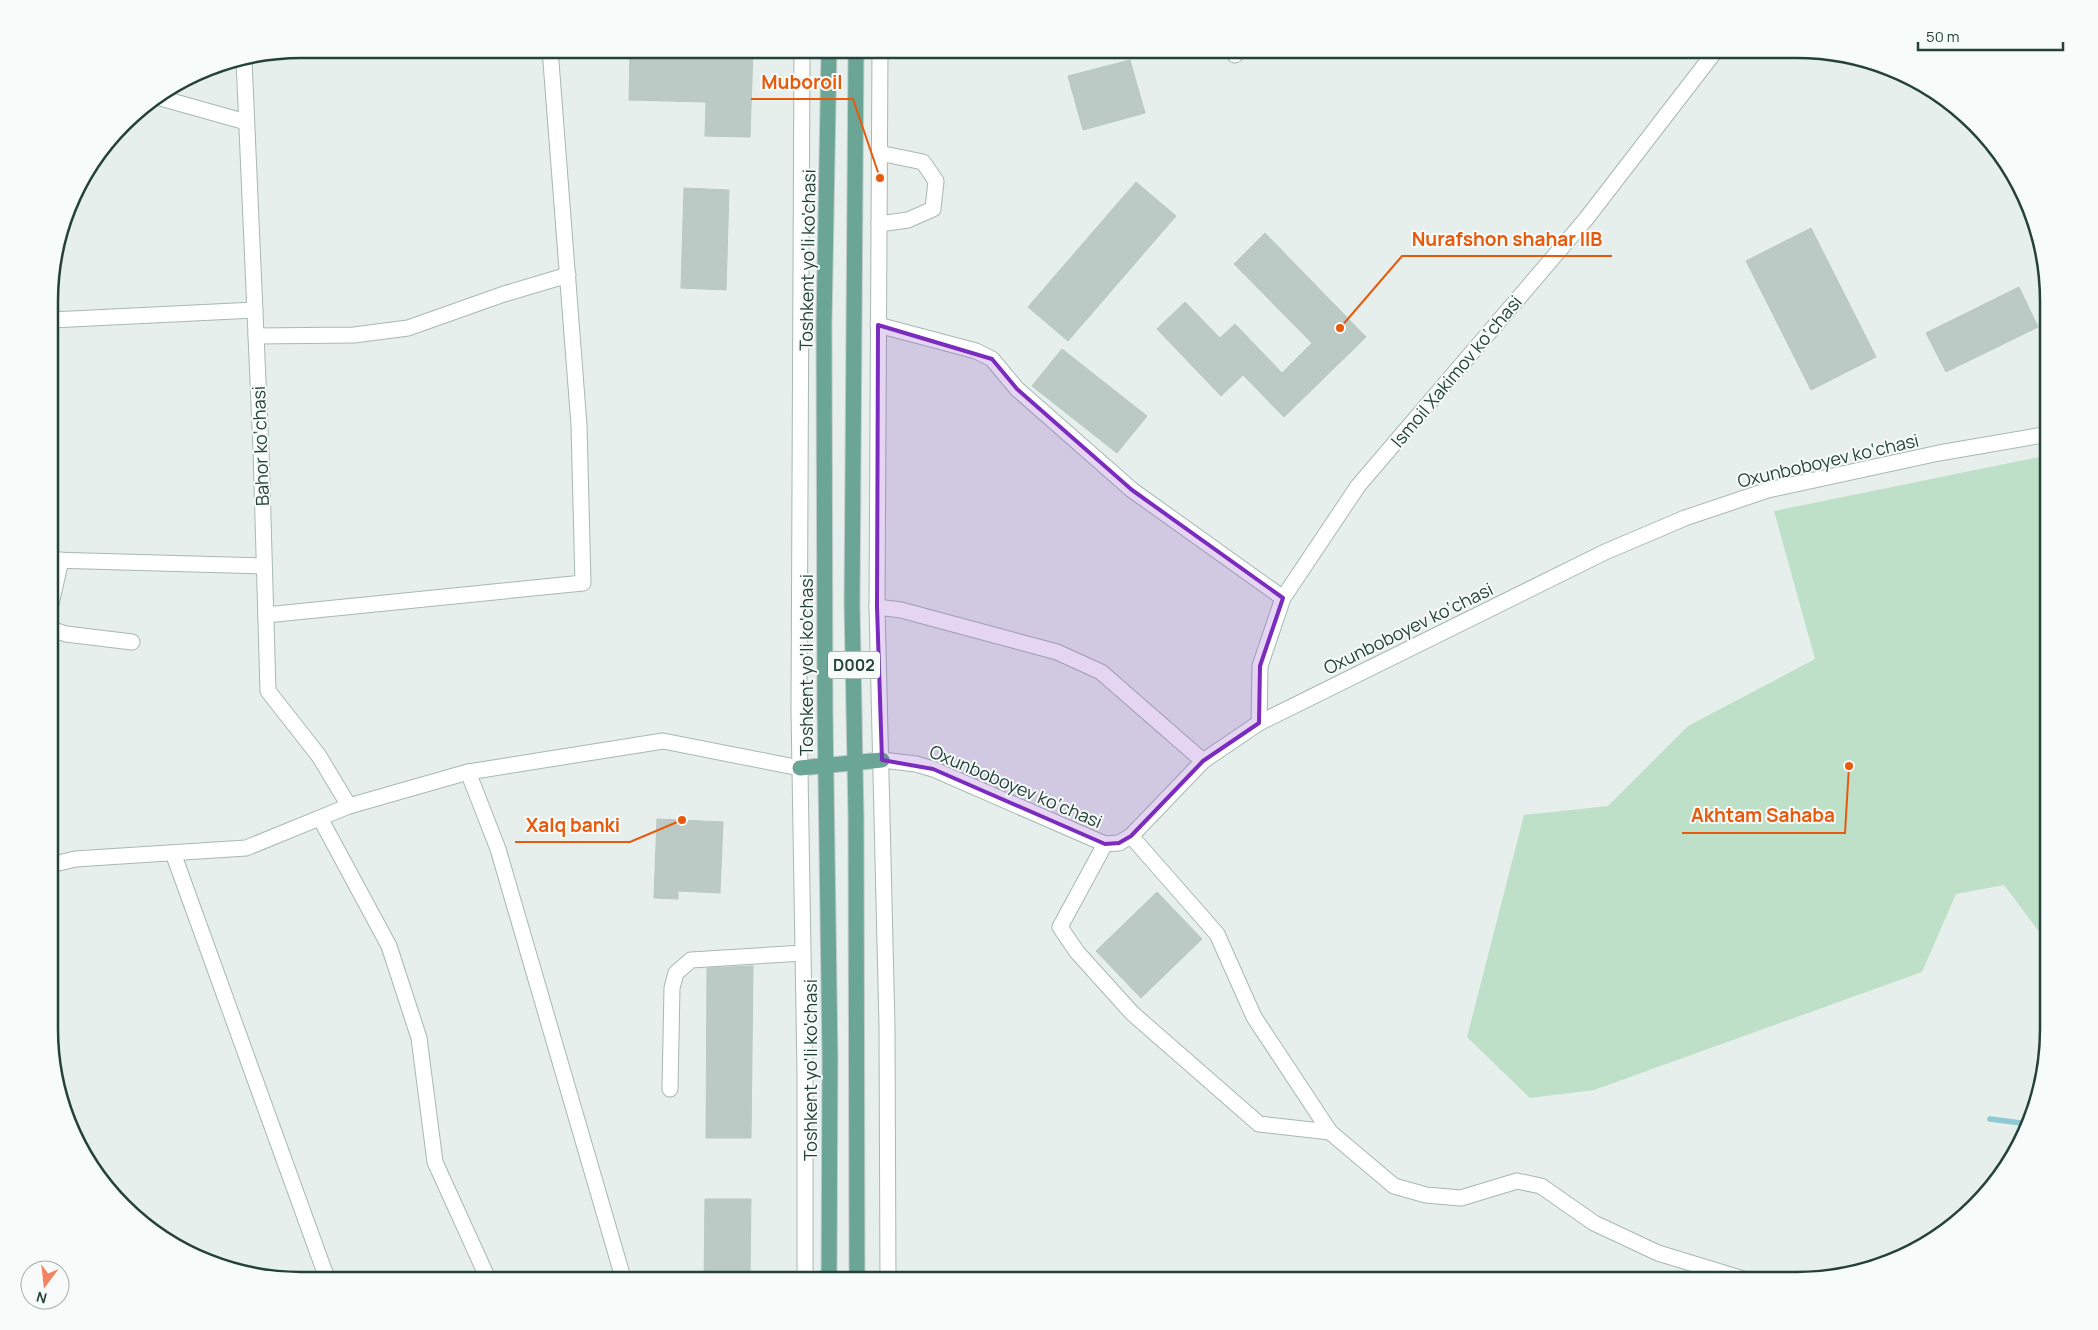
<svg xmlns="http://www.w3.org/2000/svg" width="2098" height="1330" font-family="Manrope,sans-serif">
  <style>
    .green { fill: #bfe0c8 }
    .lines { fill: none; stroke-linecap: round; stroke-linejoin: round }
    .stream { stroke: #8ec9d4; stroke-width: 5.5 }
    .building { fill: #bbcac4; stroke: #b8c9c2 }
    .minor-casing { stroke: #a8b8b2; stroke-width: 17 }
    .major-casing { stroke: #c2cac8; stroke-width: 17 }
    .minor { stroke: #fff; stroke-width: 15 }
    .major { stroke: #6aa596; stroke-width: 15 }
    .marked { fill: #7b2cbf; fill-opacity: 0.2; stroke: #7b2cbf; stroke-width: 4; stroke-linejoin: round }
    .labels { text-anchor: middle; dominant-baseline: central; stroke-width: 4; stroke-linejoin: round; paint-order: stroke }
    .shield { fill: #f7fbf9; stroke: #637a73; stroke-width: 1 }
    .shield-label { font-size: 16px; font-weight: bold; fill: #24423a }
    .street-label { font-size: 18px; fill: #24423a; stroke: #f7fbf9 }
    .rim { fill: none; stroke: #24423a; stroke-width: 2.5 }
    .leader { fill: none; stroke: #e8590c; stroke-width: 2 }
    .callout-dot { fill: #e8590c; stroke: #f7fbf9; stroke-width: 2 }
    .callout-label { font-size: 19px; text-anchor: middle; font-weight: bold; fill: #e8590c; stroke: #f7fbf9; stroke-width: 4; stroke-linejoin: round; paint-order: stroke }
  </style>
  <rect width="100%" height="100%" fill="#e6efeb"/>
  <polygon class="green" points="2049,455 2049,945 2004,885 1956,894 1922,972 1594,1090 1530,1098 1467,1037 1524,815 1608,806 1688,726 1815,659 1774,511"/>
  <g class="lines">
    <polyline class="stream" points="1990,1119 2029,1124"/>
  </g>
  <g class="building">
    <polygon points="630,49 753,49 750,137 705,136 706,102 629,100"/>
    <polygon points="1130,60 1145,113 1083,130 1068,76"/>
    <polygon points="1136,182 1176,216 1068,341 1028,307"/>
    <polygon points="684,188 729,190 726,290 681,288"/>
    <polygon points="1811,228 1876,357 1811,390 1746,261"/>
    <polygon points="1265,233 1366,337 1284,417 1243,375 1221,396 1157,329 1185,302 1220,338 1235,324 1282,373 1312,343 1234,264"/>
    <polygon points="2019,287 2038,327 1946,372 1926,333"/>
    <polygon points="1062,349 1147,416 1117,453 1032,386"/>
    <polygon points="657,819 723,822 720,893 678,891 678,899 654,898"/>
    <polygon points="1157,892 1202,939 1141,998 1096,951"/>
    <polygon points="753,966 751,1138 706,1138 707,968"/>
    <polygon points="705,1199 751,1199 750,1281 704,1281"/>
  </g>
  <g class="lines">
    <g class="minor-casing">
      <g id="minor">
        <polyline points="802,49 799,710 805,1072 805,1281"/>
        <polyline points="880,49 877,607 887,1027 888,1281"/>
        <polyline points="1233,49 1235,55"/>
        <polyline points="244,60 261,450 268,691 319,756 349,806"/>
        <polyline points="157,97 246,122"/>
        <polyline points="879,224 908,220 933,209 936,181 923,162 879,153"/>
        <polyline points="51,320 255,310"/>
        <polyline points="878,325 976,351 992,359 1017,389 1132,490 1283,598"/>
        <polyline points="256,336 354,335 408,328 504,294 568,275"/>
        <polyline points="51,560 264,566"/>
        <polyline points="51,604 61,560"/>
        <polyline points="877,607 901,610 1057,652 1101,672 1203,761"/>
        <polyline points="266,615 583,583 579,425 550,49"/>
        <polyline points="51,629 66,634 132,642"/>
        <polyline points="1259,723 1260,666 1283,598 1358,486 1586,219 1717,49"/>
        <polyline points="882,760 916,764 933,769 1105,844 1119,843 1131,836 1203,761 1259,723 1605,552 1685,518 1768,490 1939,453 2049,434"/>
        <polyline points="468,772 498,849 624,1281"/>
        <polyline points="320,818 389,946 419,1038 435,1162 489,1281"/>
        <polyline points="1131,836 1217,934 1254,1017 1330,1132 1394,1186 1426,1195 1461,1198 1517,1181 1541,1186 1594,1223 1658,1253 1750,1281"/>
        <polyline points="1105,844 1060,927 1077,952 1132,1013 1259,1124 1330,1132"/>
        <polyline points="173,853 328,1281"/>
        <polyline points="51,865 75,859 246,848 349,806 468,772 663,741 800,768"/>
        <polyline points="670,1089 672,988 676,973 691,960 803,953"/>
      </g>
    </g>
    <g class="major-casing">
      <g id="major">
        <polyline points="829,49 824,324 825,711 830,1058 829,1281"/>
        <polyline points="856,49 852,604 856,818 857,1281"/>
        <polyline points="800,768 882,760"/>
      </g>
    </g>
    <use href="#minor" class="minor"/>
    <use href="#major" class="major"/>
  </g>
  <path class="marked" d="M878,325L992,359L1017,389L1132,490L1283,598L1260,666L1259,723L1203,761L1131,836L1119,843L1105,844L933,769L882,760L877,607Z"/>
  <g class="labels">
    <rect class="shield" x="828" y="651.5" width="52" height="27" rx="4"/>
    <g class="shield-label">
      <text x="854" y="665">D002</text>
    </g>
    <g class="street-label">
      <text transform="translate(807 260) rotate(-89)">Toshkent yo'li ko'chasi</text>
      <text transform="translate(1456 371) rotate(-50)">Ismoil Xakimov ko‘chasi</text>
      <text transform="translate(260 446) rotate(-92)">Bahor ko‘chasi</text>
      <text transform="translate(1828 460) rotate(-13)">Oxunboboyev ko‘chasi</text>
      <text transform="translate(1408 628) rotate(-26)">Oxunboboyev ko‘chasi</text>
      <text transform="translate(806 665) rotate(-90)">Toshkent yo'li ko'chasi</text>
      <text transform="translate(1016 786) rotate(23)">Oxunboboyev ko‘chasi</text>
      <text transform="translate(810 1070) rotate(-90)">Toshkent yo'li ko'chasi</text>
    </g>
  </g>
  <path d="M0 0H2098V1330H0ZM301 58H1797A243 243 0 0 1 2040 301V1029A243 243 0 0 1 1797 1272H301A243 243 0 0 1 58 1029V301A243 243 0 0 1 301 58Z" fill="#f7fbf9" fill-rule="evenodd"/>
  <path class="rim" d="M301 58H1797A243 243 0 0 1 2040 301V1029A243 243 0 0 1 1797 1272H301A243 243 0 0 1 58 1029V301A243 243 0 0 1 301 58Z"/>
  <path class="leader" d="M880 178L853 99H751M1340 328L1402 256H1612M1849 766L1845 833H1682M682 820L630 842H515"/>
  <g class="callout-dot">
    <circle cx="880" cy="178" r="5"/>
    <circle cx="1340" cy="328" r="5"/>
    <circle cx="1849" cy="766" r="5"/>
    <circle cx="682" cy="820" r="5"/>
  </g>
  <g class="callout-label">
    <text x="802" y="89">Muboroil</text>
    <text x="1507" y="246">Nurafshon shahar IIB</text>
    <text x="1763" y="822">Akhtam Sahaba</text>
    <text x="573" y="832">Xalq banki</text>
  </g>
  <g transform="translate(45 1285) rotate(195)"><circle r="24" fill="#f7fbf9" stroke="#a3b1ad"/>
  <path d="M0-4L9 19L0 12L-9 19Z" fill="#f4845f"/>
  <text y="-8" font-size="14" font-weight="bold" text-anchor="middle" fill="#24423a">N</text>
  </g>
  <path d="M1918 42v8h145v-8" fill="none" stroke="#24423a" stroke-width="2.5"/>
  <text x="1926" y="42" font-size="15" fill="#24423a" stroke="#f7fbf9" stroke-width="4" paint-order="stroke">50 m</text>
</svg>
